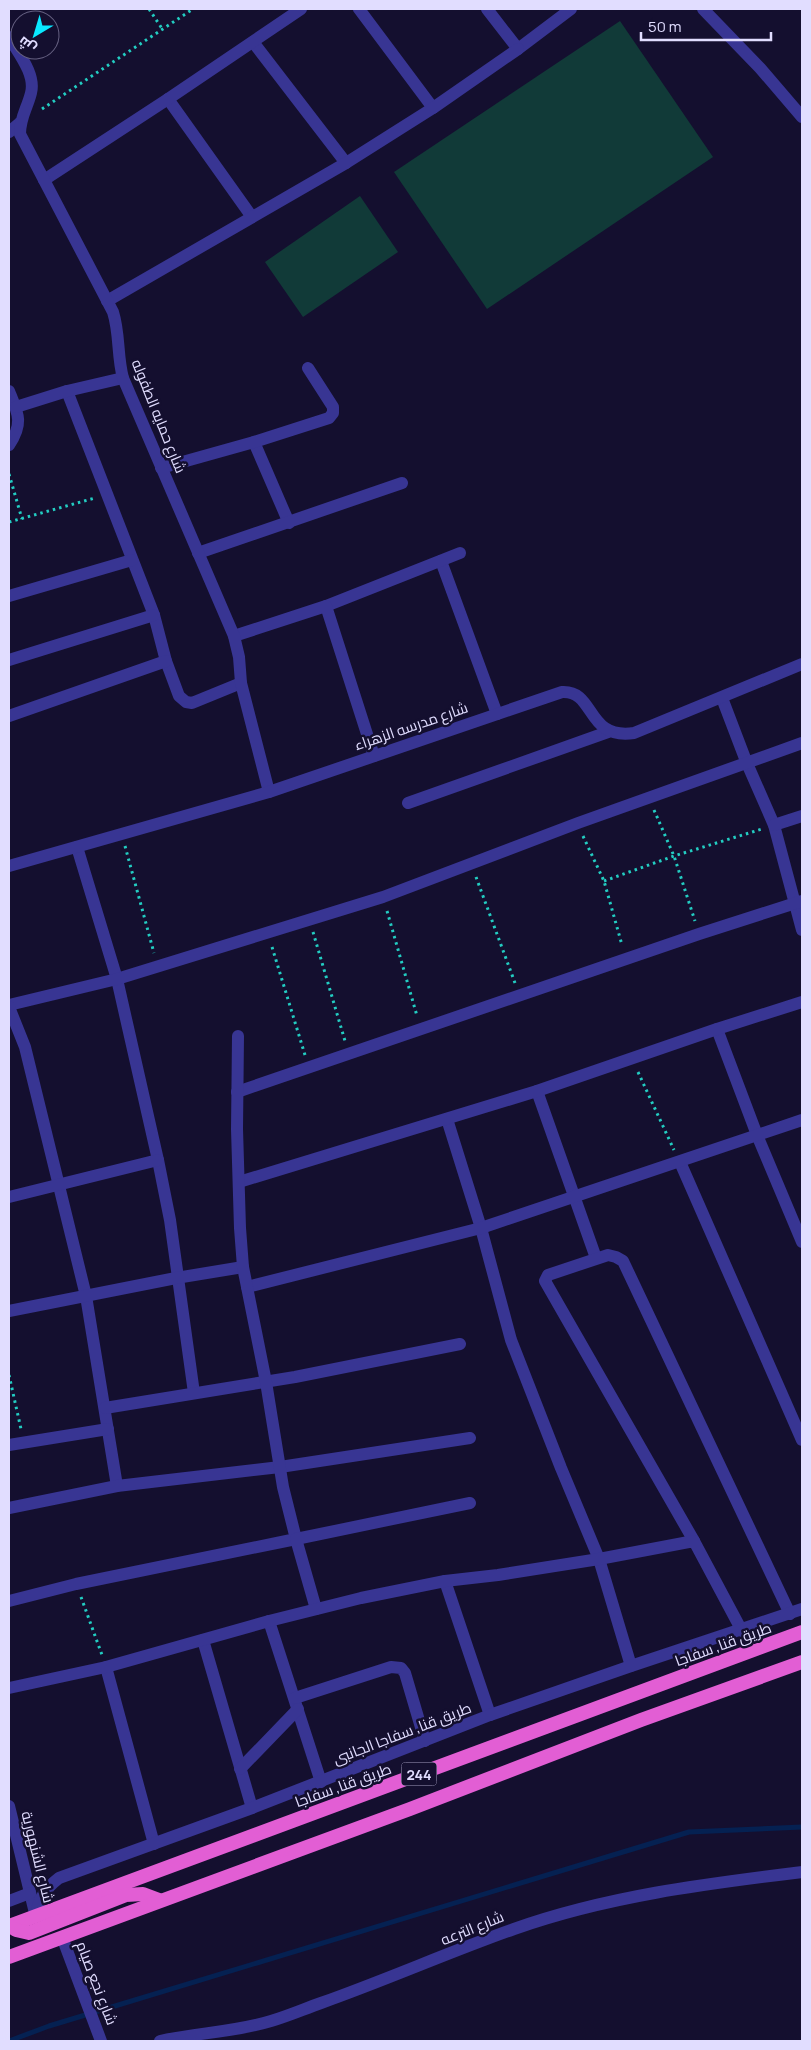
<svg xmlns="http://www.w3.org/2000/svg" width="811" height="2050" font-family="Manrope,Cairo,sans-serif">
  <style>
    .green { fill: #113a38 }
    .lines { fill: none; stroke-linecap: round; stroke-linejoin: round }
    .stream { stroke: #052152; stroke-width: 5 }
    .path { stroke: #23cdc2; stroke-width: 3; stroke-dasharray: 2.5 4; stroke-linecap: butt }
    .minor { stroke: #383593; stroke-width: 12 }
    .tertiary { stroke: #383593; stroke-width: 12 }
    .trunk { stroke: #e25ed4; stroke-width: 14 }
    .labels { text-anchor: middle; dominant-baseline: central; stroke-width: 5; stroke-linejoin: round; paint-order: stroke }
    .shield { fill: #140f2f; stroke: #a49fc1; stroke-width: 1 }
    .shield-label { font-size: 14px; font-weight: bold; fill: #e1ddff }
    .street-label { font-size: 15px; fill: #e1ddff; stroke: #140f2f }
  </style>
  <rect width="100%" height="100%" fill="#140f2f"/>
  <g class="green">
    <polygon points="620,21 713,157 487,309 394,172"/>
    <polygon points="360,196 398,252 303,317 265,262"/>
  </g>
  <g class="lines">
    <polyline class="stream" points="9,2041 49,2026 689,1832 802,1827"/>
    <g class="path">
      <polyline points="149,9 163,30"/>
      <polyline points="42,109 193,9"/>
      <polyline points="9,474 22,519"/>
      <polyline points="9,522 95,498"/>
      <polyline points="654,810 674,856 695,921"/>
      <polyline points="583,836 604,881 622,945"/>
      <polyline points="125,846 154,953"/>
      <polyline points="476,877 515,983"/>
      <polyline points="604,881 674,856 762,829"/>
      <polyline points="387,911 417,1016"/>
      <polyline points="313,932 345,1041"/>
      <polyline points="272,947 305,1055"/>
      <polyline points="638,1072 674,1150"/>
      <polyline points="9,1375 21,1429"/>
      <polyline points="81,1597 102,1655"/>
    </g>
    <g class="minor">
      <polyline points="359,9 433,108"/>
      <polyline points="487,9 518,49 571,9"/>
      <polyline points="253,42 346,163"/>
      <polyline points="168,99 252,217"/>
      <polyline points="9,132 20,123"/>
      <polyline points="44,180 168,99 301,9"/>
      <polyline points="107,301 346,163 433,108 518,49"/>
      <path d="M9,391C18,413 24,423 9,445"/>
      <polyline points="67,391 154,615 166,661 179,696 186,702 192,703 241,683"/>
      <polyline points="16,407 67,391 123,378"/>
      <polyline points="254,442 289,523"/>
      <polyline points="161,468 254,442 329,418 333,413 333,407 308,368"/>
      <polyline points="198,553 402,483"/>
      <polyline points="441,561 497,714"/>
      <polyline points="9,596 132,560"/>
      <polyline points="326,606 460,553"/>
      <polyline points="234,636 326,606 374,756"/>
      <polyline points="9,660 154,615"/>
      <polyline points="722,698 746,761 774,825 802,930"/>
      <polyline points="9,716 166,661"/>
      <polyline points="408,803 608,732"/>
      <polyline points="774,825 802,816"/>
      <polyline points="77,847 117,979 158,1160 170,1220 194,1393"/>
      <polyline points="9,1005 117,979 383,897 578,823 802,743"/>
      <polyline points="9,1007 25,1047 86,1296 117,1486"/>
      <polyline points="717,1029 757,1135 802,1242"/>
      <polyline points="537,1091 596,1258"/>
      <polyline points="237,1092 699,934 802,901"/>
      <polyline points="447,1119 481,1228 511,1340 561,1468 599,1559 631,1666"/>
      <polyline points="680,1162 802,1440"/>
      <polyline points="239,1182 537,1091 717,1029 802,1002"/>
      <polyline points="9,1197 158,1160"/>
      <polyline points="247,1287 481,1228 802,1120"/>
      <polyline points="9,1311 176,1278 243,1267"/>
      <polyline points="105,1408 295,1377 460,1344"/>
      <polyline points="9,1445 108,1429"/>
      <polyline points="9,1508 117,1486 280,1467 470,1438"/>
      <polyline points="694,1541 545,1281 548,1275 608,1255 616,1257 623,1261 790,1614"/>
      <polyline points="445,1581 490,1715"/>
      <polyline points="9,1601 76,1584 296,1539 283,1487 266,1382 243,1267 240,1228 237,1129 238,1036"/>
      <polyline points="316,1609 296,1539 470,1503"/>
      <polyline points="269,1621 321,1782"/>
      <polyline points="203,1640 252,1808"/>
      <polyline points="106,1667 154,1844"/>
      <polyline points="9,1688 106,1667 269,1621 361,1598 445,1581 498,1575 599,1559 694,1541 742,1631"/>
      <polyline points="295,1698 391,1667 401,1668 405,1673 425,1741"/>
      <polyline points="240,1769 298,1709"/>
      <polyline points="62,1937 101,2041"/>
      <path d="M160,2041C196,2033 235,2032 271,2021C288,2016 304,2009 321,2003C386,1980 449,1952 514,1929C607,1896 705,1884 802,1872"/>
    </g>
    <g class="tertiary">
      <polyline points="703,9 760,68 802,117"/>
      <path d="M9,37C18,53 36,74 31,93C27,109 20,117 20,134L113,312C120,334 117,356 123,378L234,636L239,657L241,683L269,792"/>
      <path d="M9,866L269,792L562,692C596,690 585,740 634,733L802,664"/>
      <polyline points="9,1806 35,1913"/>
      <polyline points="9,1901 30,1893"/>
      <path d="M36,1915C39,1898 45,1889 59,1878L252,1808L490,1715L631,1666L802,1609"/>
    </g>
    <g class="trunk">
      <polyline points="9,1926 802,1632"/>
      <polyline points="10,1926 16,1930 29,1933 126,1895 143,1894 159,1900"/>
      <polyline points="9,1957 410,1809 641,1720 802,1662"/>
    </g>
  </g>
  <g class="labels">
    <rect class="shield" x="401.5" y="1762.5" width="35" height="23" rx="4"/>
    <g class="shield-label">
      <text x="419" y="1774">244</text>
    </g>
    <g class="street-label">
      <text transform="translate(159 416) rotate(68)">شارع حمايه الطفوله</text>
      <text transform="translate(411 726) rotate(-19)">شارع مدرسه الزهراء</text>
      <text transform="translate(723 1644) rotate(-20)">طريق قنا, سفاجا</text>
      <text transform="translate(402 1733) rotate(-21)">طريق قنا, سفاجا الجانبى</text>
      <text transform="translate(343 1785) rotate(-20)">طريق قنا, سفاجا</text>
      <text transform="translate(38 1857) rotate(76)">شارع الشنهورية</text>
      <text transform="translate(472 1928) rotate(-22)">شارع الترعه</text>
      <text transform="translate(97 1983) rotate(69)">شارع نجع صيام</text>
    </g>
  </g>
  <rect width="811" height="2050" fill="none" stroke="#e1ddff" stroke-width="20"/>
  <g transform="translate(35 35) rotate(218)"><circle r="24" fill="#140f2f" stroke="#666182"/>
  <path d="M0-4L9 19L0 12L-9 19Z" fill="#09e8ff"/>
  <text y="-8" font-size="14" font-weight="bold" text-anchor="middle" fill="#e1ddff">ش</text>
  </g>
  <path d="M641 32v8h130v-8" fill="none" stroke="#e1ddff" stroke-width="2.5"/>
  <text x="648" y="32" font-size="15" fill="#e1ddff" stroke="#140f2f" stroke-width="4" paint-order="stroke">50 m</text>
</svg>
